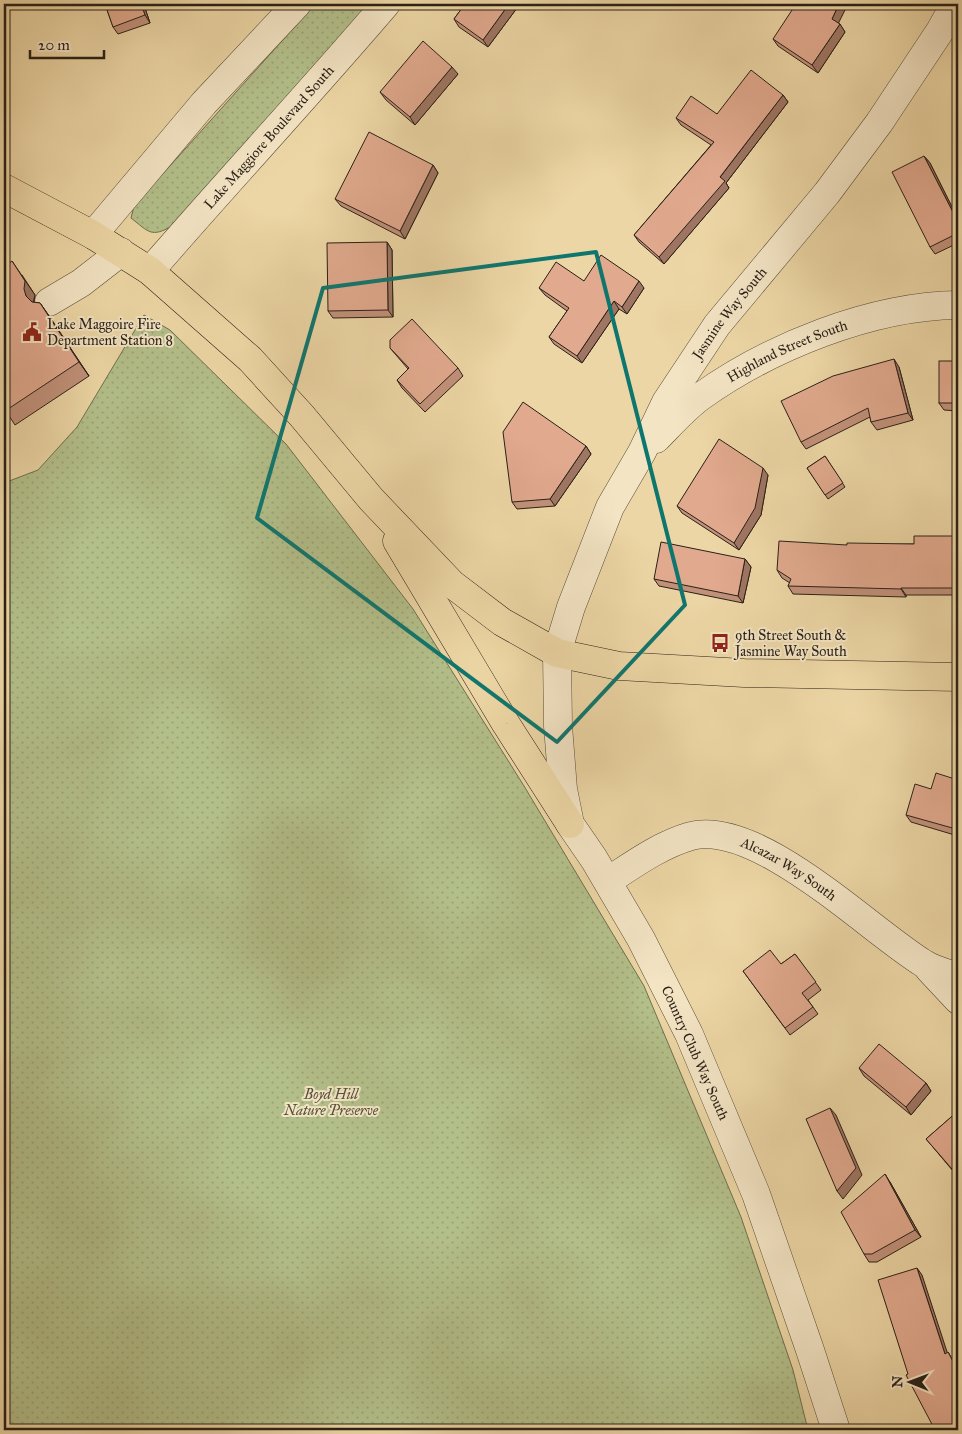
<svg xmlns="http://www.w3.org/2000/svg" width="962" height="1434" font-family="'IM FELL Great Primer',serif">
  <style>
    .park { fill: url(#park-dots); stroke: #6e7050 }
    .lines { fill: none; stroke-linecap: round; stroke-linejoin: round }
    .minor-casing { stroke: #5a4e3a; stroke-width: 29 }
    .major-casing { stroke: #292017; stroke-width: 29 }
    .minor { stroke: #f3e4c4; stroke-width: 28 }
    .major { stroke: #edd6a5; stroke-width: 28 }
    .wall { fill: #c2917a; stroke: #292017 }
    .shaded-wall { fill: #9e7663; stroke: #292017 }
    .building { fill: #e1a98e; stroke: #292017 }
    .marked { fill: none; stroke: #0f766e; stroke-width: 4; stroke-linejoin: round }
    .labels { text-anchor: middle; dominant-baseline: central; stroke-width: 4; stroke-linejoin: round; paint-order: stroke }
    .street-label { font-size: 14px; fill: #292017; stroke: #f3e4c4 }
    .poi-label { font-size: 14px; fill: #292017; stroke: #f3e4c4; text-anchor: start }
    .park-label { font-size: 14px; font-style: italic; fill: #52503a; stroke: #f3e4c4 }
  </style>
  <defs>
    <pattern id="park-dots" width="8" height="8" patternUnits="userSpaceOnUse" patternTransform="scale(1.25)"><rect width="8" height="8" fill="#b3bf8a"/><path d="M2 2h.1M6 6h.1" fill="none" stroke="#9aa476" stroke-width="1.8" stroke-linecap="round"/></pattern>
  </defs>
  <rect width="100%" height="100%" fill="#edd6a5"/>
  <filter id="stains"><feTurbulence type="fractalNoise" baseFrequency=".004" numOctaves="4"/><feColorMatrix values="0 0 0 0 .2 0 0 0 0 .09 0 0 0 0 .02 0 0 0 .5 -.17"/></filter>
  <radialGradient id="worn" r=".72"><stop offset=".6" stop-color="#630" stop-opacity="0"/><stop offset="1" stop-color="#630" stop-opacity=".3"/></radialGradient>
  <g class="park">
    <path d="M315,4H368L324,59L172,226C151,238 149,232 131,218L134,206Z"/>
    <polygon points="144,315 170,330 286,444 413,609 524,786 644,986 741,1217 793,1370 808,1430 4,1430 4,483 38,470 77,427"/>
  </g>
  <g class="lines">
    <g class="minor-casing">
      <g id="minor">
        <polyline points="93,235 204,103 297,4"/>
        <path id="s1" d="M150,271C228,181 309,94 386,4"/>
        <polyline points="49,302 81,283 121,252"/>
        <path id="s2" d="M656,439C670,425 684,409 700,397C770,347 871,306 958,305"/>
        <path id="s3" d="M608,881C634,864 660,845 691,836C758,819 868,929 923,963C933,970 947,973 958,977"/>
        <polyline points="929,969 958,1000"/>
        <path id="s4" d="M836,1430L810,1350L756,1194L689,1034L641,939L594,859L570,824L563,789L558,726L557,653L571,607L610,507L642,452L666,402L717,325L827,193L879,123L940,31L955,4"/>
      </g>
    </g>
    <g class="major-casing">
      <g id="major">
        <polyline points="4,188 93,235 150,271 250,359 302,416 371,499 452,584 502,622 557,653 619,666 744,673 958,677"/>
        <polyline points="397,541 506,724 570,824"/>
      </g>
    </g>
    <use href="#minor" class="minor"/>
    <use href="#major" class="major"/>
  </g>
  <g class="wall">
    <polygon points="105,4 147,4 144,5 150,23 118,34 113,27"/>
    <polygon points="465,4 520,4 488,47 459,27 454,19"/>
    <polygon points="839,23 845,32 818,73 778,46 773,39"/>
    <polygon points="458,74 415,125 386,100 380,92"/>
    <polygon points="783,95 788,102 726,183 729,188 664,264 639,242 634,235 711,145 681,125 676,118 717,114"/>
    <polygon points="924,156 930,163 958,219 958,243 935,254 930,247"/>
    <polygon points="433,165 438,173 405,239 341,206 335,199"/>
    <polygon points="387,242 392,250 393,317 333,318 328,311"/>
    <polygon points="22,275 35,295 34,302 40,303 89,376 15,425 4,408"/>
    <polygon points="584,281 644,288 627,314 619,309 582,363 554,344 549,337 567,311 545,295 539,288"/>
    <polygon points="390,348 458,368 463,376 425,412 402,388 397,380 408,369"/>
    <polygon points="958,361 958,411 944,410 939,403"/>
    <polygon points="899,367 913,420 877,430 871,422 870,417 806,449 801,442"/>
    <polygon points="586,446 591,454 555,506 517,509 512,502"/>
    <polygon points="825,456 845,487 828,499 807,468"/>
    <polygon points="768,475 761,515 739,550 682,513 677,506"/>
    <polygon points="958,536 958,595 906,595 906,597 793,594 788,586 790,583 782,578 777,570 847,545 914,544"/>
    <polygon points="745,559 751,567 743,603 659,586 654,579"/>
    <polygon points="958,780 958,836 911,822 906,815 931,789"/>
    <polygon points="795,954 821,990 808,1000 818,1014 790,1035 743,971 781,964"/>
    <polygon points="859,1068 926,1083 931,1091 911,1115 864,1076"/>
    <polygon points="958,1111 958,1177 932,1146 926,1139"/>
    <polygon points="890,1182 921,1237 877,1262 869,1262 864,1254"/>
  </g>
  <g class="shaded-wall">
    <polygon points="141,4 143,4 144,5 150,23 145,15"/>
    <polygon points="509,4 520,4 488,47 483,40"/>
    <polygon points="839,4 848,4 837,26 832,19"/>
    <polygon points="840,24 845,32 818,73 812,65"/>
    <polygon points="452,67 458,74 415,125 410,117"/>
    <polygon points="783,95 788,102 726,183 729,188 664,264 659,257"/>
    <polygon points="924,156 930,163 958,219 958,222"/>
    <polygon points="433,165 438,173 405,239 400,231"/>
    <polygon points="387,242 392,250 393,317 388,310"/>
    <polygon points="12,261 35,295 33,303 26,296"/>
    <polygon points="639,281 644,288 627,314 622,307"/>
    <polygon points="614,301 619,309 582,363 577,356"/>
    <polygon points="40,303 50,317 89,376 79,362"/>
    <polygon points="894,359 899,367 913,420 908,413"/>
    <polygon points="586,446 591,454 555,506 550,499"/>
    <polygon points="763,468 768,475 761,515 739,550 734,543"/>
    <polygon points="745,559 751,567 743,603 738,596"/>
    <polygon points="901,588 906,595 906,597 901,589"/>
    <polygon points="958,820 958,833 956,829"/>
    <polygon points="926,1083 931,1091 911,1115 906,1107"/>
    <polygon points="830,1108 836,1115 862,1175 843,1199 837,1191"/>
    <polygon points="885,1174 890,1182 921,1237 915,1230"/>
    <polygon points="917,1268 922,1275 950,1361 945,1354"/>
    <polygon points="948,1352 958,1369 958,1371"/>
  </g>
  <g class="building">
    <polygon points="105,4 141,4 145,15 113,27"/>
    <polygon points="465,4 509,4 483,40 454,19"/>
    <polygon points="796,4 839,4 832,19 840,24 812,65 773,39"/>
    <polygon points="423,41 452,67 410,117 380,92"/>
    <polygon points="751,70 783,95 720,177 725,181 659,257 634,235 714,142 676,118 691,96 717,114"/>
    <polygon points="369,132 433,165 400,231 335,199"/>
    <polygon points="924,156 958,222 958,233 930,247 892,172"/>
    <polygon points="387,242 388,310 328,311 327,243"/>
    <polygon points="601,255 639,281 622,307 614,301 577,356 549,337 569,308 539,288 556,262 584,281"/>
    <polygon points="12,261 25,281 24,289 26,296 32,302 40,303 79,362 5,411 4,408 4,267"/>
    <polygon points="412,319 458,368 420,404 397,380 409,368 390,348 390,340"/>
    <polygon points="894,359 908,413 871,422 868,408 801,442 781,401 833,376"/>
    <rect x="939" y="361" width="19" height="42"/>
    <polygon points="523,402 586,446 550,499 512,502 503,432"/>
    <polygon points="719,439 763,468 755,508 734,543 677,506"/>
    <polygon points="825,456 843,483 825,495 807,468"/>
    <polygon points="914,536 958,536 958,588 901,588 901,589 788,586 791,579 777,570 779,541 847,545 847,543 914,544"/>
    <polygon points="661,542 745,559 738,596 654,579"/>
    <polygon points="936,773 958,780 958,820 956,829 906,815 915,784 931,789"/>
    <polygon points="770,950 781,964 795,954 816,982 802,993 813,1007 785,1028 743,971"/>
    <polygon points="879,1044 926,1083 906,1107 859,1068"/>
    <polygon points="830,1108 856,1168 837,1191 806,1119"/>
    <polygon points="958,1111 958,1176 926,1139"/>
    <polygon points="885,1174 915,1230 872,1254 864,1254 841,1212"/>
    <polygon points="917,1268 945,1354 948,1352 958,1371 958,1430 935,1430 906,1375 908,1374 878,1280"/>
  </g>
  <path class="marked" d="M596,252L685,605L557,742L257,518L323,288Z"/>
  <defs>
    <g id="civic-bare" transform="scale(1.5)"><path d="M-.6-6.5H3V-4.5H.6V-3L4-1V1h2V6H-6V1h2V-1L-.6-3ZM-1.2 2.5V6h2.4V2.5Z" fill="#8f2418" stroke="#f3e4c4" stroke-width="2.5" paint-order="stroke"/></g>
    <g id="bus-bare" transform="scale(1.5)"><path d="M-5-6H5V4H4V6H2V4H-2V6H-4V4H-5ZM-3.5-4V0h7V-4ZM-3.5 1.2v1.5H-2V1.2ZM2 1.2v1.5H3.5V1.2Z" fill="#8f2418" stroke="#f3e4c4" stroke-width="2.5" paint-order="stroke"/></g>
  </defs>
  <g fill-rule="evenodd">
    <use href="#civic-bare" x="32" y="332"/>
    <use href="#bus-bare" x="720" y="643"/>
  </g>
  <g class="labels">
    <g class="street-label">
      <text stroke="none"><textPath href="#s1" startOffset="179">Lake Maggiore Boulevard South</textPath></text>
      <text stroke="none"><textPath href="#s4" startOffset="1220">Jasmine Way South</textPath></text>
      <text stroke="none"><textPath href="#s2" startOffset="160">Highland Street South</textPath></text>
      <text stroke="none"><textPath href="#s3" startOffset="201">Alcazar Way South</textPath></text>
      <text transform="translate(695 1053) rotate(66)">Country Club Way South</text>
    </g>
    <g class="poi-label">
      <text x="47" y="324">Lake Maggoire Fire<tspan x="47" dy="16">Department Station 8</tspan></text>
      <text x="735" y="635">9th Street South &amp;<tspan x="735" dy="16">Jasmine Way South</tspan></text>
    </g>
    <g class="park-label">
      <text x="331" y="1094">Boyd Hill<tspan x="331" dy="16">Nature Preserve</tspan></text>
    </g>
  </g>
  <rect width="962" height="1434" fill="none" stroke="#edd6a5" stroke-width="20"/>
  <rect x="5" y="5" width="952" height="1424" fill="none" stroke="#292017" stroke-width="2.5"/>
  <rect x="10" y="10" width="942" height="1414" fill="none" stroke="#292017"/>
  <g transform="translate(910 1382) rotate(271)" stroke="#f3e4c4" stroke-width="4" paint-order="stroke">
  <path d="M0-4L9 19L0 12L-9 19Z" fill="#292017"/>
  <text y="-8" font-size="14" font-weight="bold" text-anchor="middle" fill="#292017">N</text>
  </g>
  <path d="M30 50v8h74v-8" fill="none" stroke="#292017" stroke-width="2.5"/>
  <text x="38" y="50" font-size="15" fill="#292017" stroke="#f3e4c4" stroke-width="4" paint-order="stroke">20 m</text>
  <rect width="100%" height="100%" filter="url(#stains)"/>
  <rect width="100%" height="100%" fill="url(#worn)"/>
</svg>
